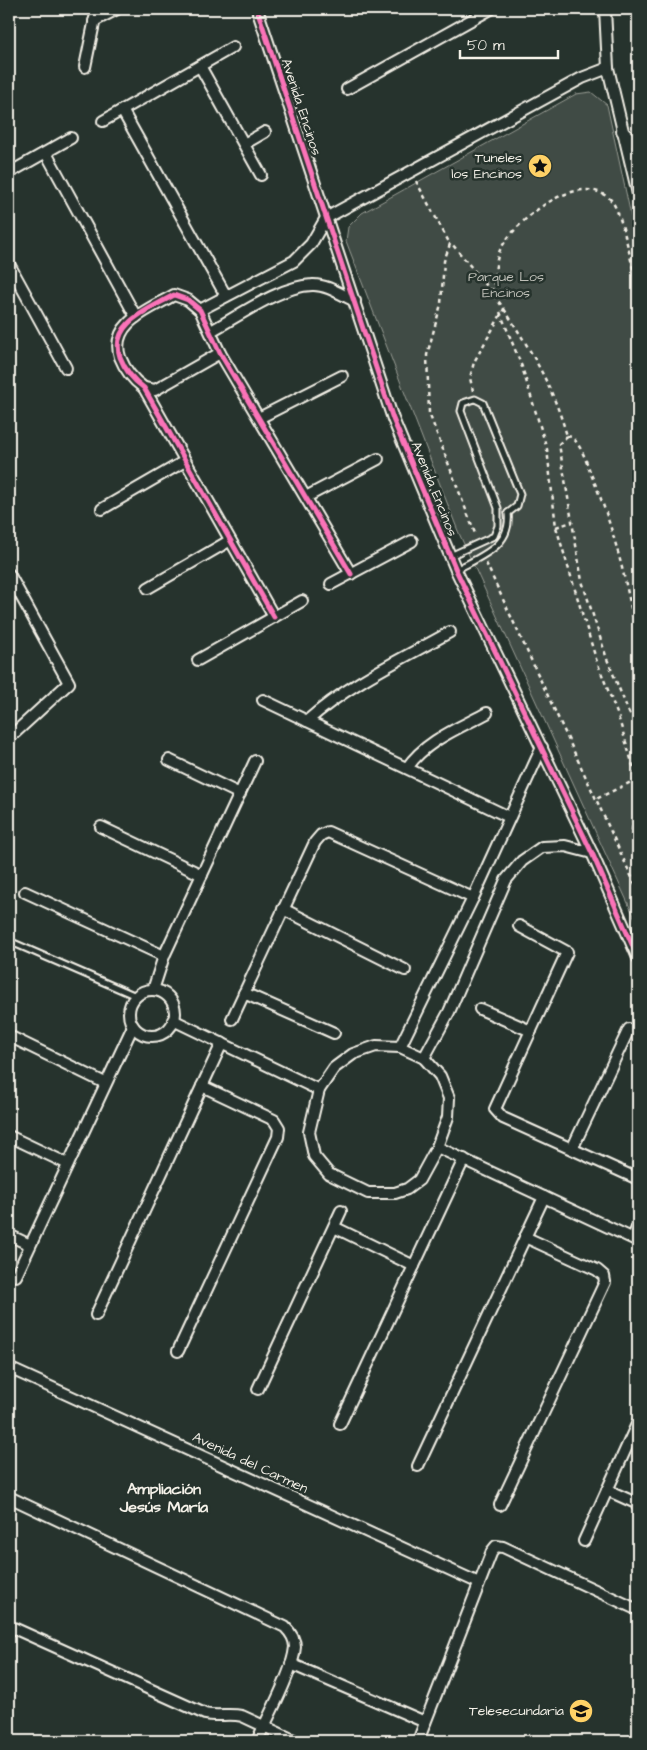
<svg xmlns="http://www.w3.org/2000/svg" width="647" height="1750" font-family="'Architects Daughter',sans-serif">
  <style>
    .park { fill: #414b45; stroke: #9a9e96 }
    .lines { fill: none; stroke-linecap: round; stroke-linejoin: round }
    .lane-casing { stroke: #f4f1e8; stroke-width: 9 }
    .street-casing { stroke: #f4f1e8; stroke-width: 14 }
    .path { stroke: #f4f1e8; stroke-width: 2.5; stroke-dasharray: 4 4; stroke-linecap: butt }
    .lane { stroke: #26332d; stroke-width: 5 }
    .street { stroke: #26332d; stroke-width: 10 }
    .cycleway-casing { stroke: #26332d; stroke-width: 8 }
    .cycleway { stroke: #fb73b8; stroke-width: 5 }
    .labels { text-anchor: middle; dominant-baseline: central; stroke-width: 5; stroke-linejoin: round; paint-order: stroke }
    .street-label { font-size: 14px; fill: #f4f1e8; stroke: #26332d }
    .poi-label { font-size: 14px; fill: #f4f1e8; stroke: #26332d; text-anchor: end }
    .park-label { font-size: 14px; fill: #bebfb7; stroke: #26332d }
    .quarter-label { font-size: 16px; font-weight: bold; fill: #f4f1e8; stroke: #26332d }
  </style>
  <rect width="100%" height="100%" fill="#26332d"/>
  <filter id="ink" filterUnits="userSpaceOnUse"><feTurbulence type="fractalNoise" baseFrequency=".02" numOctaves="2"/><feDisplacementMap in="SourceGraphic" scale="10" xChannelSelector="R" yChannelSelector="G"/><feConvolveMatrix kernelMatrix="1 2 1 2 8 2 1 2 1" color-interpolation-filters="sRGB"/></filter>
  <g filter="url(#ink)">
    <polygon class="park" points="591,92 607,105 638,248 638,925 458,531 346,241 348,227 362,213 576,94"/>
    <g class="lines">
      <g class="lane-casing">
        <g id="lane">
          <polyline points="450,556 494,536 498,526 498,508 461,411 463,403 475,399 483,403 520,494 517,506 508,513"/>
          <path d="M456,570C481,556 512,546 508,513"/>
          <polyline points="9,941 136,996"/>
        </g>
      </g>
      <g class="street-casing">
        <g id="street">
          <polyline points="257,9 393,419 456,570 592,853 638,958"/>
          <polyline points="605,9 608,68 638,194"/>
          <polyline points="94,21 117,9"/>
          <polyline points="200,66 261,175"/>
          <polyline points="85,67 97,9"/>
          <polyline points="347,89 491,9"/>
          <polyline points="122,110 226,296"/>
          <polyline points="103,121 233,47"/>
          <polyline points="622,131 638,145"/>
          <polyline points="244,144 265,132"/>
          <polyline points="46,153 136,317"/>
          <polyline points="9,173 71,138"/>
          <polyline points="9,264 66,368"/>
          <polyline points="200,310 294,261 311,244 326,218 582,78 608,68"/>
          <path d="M211,331C239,316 280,286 312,285C326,284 342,295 355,301"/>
          <polyline points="144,388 155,390 220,353"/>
          <polyline points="259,418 342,376"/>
          <polyline points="306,497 378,459"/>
          <polyline points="102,509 185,461"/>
          <polyline points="9,574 69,683 9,738"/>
          <polyline points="331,584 412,541"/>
          <polyline points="148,588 229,541"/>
          <path d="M274,617L144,388C133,380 125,370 120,357C109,323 150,309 174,295L188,300L200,310L220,353L351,574"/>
          <polyline points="198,660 302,601"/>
          <polyline points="263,700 509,817"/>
          <path d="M307,721C348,684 402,659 450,632"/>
          <polyline points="169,760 240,794"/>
          <path d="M407,768C425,741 459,728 487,713"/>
          <polyline points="101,827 202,875"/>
          <polyline points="25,892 164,956"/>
          <polyline points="283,909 405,970"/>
          <polyline points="519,926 567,952 495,1109 503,1118 638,1179"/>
          <polyline points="153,990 164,956 255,761"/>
          <circle cx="152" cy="1013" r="23"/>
          <polyline points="244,993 334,1033"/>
          <polyline points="480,1009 531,1031"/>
          <polyline points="232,1019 315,842 321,835 328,832 473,898"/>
          <polyline points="173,1020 319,1090"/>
          <polyline points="9,1036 105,1083"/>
          <polygon points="376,1046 400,1047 424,1058 440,1076 449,1098 448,1117 437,1147 419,1180 407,1189 395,1193 368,1193 329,1174 314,1156 309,1132 319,1090 334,1068 353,1054"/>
          <polyline points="400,1047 473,898 542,747"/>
          <polyline points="424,1058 449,1012 506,880 522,861 542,847 565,846 592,853"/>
          <polyline points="9,1136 68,1164"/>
          <polyline points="437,1147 638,1241"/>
          <polyline points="572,1149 629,1029"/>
          <polyline points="334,1227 414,1266"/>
          <polyline points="9,1235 30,1245"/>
          <polyline points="633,1238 638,1225"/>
          <polyline points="16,1276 133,1026"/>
          <polyline points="96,1315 222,1043"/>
          <polyline points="178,1351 278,1137 279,1128 274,1120 202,1086"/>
          <polyline points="9,1368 479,1583"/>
          <polyline points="258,1389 341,1211"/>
          <polyline points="340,1424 464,1159"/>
          <polyline points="418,1466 544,1197"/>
          <polyline points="607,1490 638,1504"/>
          <path d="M9,1497L285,1627C291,1633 295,1639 295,1647C293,1672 268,1717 257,1741"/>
          <polyline points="500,1505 605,1282 604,1276 597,1270 525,1237"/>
          <polyline points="584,1541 638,1422"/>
          <path d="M9,1626L205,1714C218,1717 229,1713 242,1716L296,1741"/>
          <polyline points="291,1664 425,1722"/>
          <polyline points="418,1741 492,1551 496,1546 503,1547 638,1610"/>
        </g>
      </g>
      <g class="path">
        <polyline points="416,181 450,244"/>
        <path d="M492,292C495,279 495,262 500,250C515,221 577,169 610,199C622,210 633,272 638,290"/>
        <path d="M504,309C532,352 553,387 567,436"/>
        <polyline points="500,312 522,367 547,449 556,527 596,659 618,716 637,779 632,831 634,855 638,868"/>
        <polyline points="473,391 470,378 474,362 504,309 492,292 452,244 450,244 444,261 441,304 427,355 429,413 476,536"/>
        <polyline points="567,436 559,444 582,581 607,659 630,715 634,719 638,719"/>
        <path d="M567,436L572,437C582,447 586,461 591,474C615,530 627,584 638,644"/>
        <polyline points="556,527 572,522"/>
        <polyline points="486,563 596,799"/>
        <polyline points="637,779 596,799 638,891"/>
      </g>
      <use href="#lane" class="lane"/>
      <use href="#street" class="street"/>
      <g class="cycleway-casing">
        <g id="cycleway">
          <polyline points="257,9 393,419 456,570 592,853 638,958"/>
          <path d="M274,617L144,388C133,380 125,370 120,357C109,323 150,309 174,295L188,300L200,310L220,353L351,574"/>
        </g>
      </g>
      <use href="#cycleway" class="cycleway"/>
    </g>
  </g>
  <defs>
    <g id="sight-disc" transform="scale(1.25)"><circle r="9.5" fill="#ffd166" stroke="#26332d"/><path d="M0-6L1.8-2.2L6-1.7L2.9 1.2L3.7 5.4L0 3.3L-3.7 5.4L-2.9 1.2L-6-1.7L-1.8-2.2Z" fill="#111"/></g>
    <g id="school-disc" transform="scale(1.25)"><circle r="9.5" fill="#ffd166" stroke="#26332d"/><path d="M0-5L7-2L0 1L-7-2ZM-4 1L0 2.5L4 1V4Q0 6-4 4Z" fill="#111"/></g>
  </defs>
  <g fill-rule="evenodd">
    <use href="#sight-disc" x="540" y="166"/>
    <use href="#school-disc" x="581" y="1711"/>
  </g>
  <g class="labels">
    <g class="street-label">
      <text transform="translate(301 107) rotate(72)">Avenida Encinos</text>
      <text transform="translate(434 489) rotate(68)">Avenida Encinos</text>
      <text transform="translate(250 1463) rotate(25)">Avenida del Carmen</text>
    </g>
    <g class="poi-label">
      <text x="522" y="158">Tuneles<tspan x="522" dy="16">los Encinos</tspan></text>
      <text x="564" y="1711">Telesecundaria</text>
    </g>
    <g class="park-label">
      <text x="506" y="277">Parque Los<tspan x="506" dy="16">Encinos</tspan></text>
    </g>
    <g class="quarter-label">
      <text x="164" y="1489">Ampliación<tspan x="164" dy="18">Jesús María</tspan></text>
    </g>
  </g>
  <rect width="647" height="1750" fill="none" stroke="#26332d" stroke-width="30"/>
  <rect x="15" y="15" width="617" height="1720" fill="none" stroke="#f4f1e8" stroke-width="2" filter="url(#ink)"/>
  <path d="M460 50v8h98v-8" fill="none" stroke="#f4f1e8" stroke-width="2.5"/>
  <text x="467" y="50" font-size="15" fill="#f4f1e8" stroke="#26332d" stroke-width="4" paint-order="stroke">50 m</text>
</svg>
